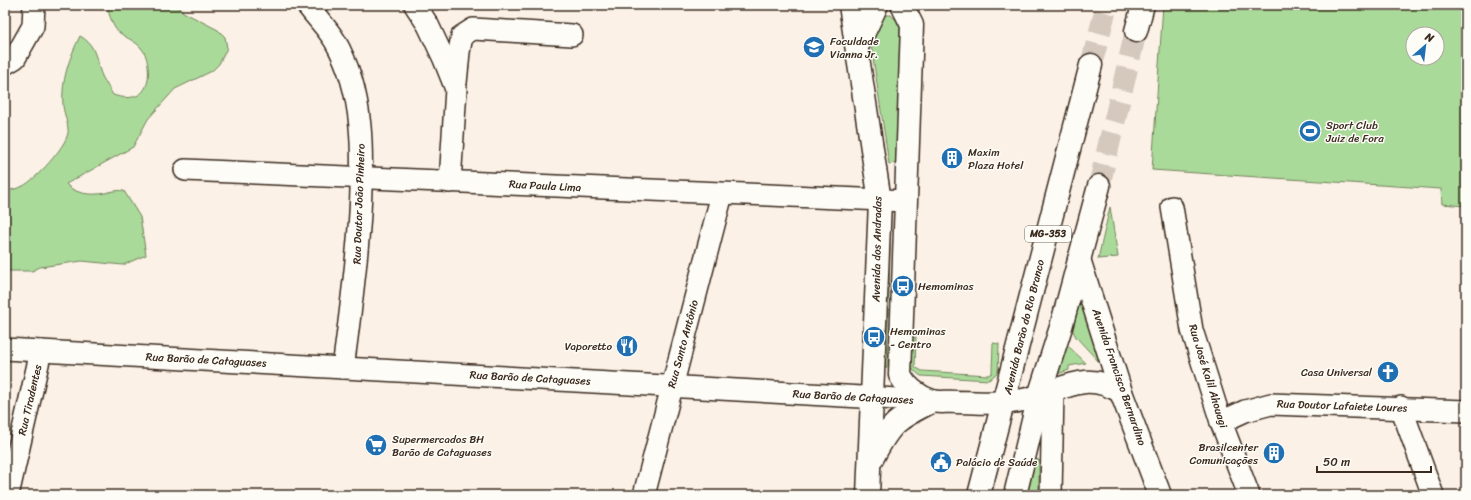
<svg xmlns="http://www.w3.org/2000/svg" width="1471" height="500" font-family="Sriracha,sans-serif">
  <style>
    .green { fill: #aada9a; stroke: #72825c; fill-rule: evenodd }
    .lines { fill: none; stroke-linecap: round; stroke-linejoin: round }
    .major-tunnel { stroke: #d5c9be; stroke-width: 22; stroke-dasharray: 22 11; stroke-linecap: butt }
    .minor-casing { stroke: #3b2a1e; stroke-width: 24 }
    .major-casing { stroke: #3b2a1e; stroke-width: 25 }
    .minor { stroke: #fdfcf7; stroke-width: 21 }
    .major { stroke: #fdfcf7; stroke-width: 22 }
    .labels { text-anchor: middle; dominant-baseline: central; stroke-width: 3; stroke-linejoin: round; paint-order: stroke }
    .shield { fill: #fdfcf7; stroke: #75695f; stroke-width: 1 }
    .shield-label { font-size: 10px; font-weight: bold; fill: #3b2a1e }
    .poi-label { font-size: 11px; fill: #3b2a1e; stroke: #fdfcf7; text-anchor: start }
    .street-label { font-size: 11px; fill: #3b2a1e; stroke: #fdfcf7 }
  </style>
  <rect width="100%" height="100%" fill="#fbf1e6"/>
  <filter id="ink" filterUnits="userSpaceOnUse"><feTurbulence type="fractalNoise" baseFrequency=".025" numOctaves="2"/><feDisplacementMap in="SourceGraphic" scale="8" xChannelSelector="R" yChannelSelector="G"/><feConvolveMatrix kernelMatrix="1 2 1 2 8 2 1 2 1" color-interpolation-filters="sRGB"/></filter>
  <g filter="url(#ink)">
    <g class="green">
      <path d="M106,5H178L183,12L218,30L225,37L227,48L219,64L212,71L175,89L148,119L133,147L66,184C73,192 86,195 97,194C107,194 114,189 124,191L140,217L146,255L123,265L82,261L40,267L32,271H5V191C11,190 17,189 23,186C35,180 65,148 68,133C69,126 64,114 63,106C61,80 69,59 80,36C98,46 95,62 103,78C106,84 110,89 113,95C138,103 151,92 148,66C147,60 146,54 142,49C136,40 121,37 115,28C111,22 109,12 106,5Z"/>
      <path d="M1163,5H1466V206L1442,204L1441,189L1152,170ZM1413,34H1437V58H1413Z"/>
      <polygon points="882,15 891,15 896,20 900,28 897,163 889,164 869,31"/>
      <polygon points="1110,207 1118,257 1098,259"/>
      <polygon points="888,212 891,212 887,368 885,368"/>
      <polygon points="1079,293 1105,361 1098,361 1076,337 1072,329"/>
      <path d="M909,337H916L915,367L922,371L988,375L992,373L993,343L999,344L998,372L989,380L921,376C905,366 909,353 909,337Z"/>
      <polygon points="1066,344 1086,363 1069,366 1069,370 1058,374"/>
      <polygon points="1032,458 1039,460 1039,495 1023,495"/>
    </g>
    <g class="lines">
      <g class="major-tunnel">
        <polyline points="1091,65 1107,5"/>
        <polyline points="1099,186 1136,31"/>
      </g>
      <g class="minor-casing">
        <g id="minor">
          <path d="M307,5C316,17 327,28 335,41C365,93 363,156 360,213C357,265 350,316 343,368"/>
          <polyline points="415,5 428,25 444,59 456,89 450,182"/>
          <polyline points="5,64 15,58 33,26 34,5"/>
          <polyline points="456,83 459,52 462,36 473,29 572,35"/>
          <polyline points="185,170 906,201"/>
          <polyline points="1172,207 1192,330 1221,422 1249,495"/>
          <polyline points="5,349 933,401"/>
          <polyline points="1401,407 1433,495"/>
          <polyline points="1221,422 1245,411 1271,404 1466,411"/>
          <polyline points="8,495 41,351"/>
          <polyline points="644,495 722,194"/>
          <polyline points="1051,495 1053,389"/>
        </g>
      </g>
      <g class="major-casing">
        <g id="major">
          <polyline points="850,5 880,201 868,495"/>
          <path d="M902,5L912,25L900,375C907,388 917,396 932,401C939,403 949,401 956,402C979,402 1001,405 1023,400C1061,393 1082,368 1121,392"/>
          <polyline points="1136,31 1143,5"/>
          <polyline points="857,47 877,5"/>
          <polyline points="1079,259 1121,392 1160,495"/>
          <path d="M872,459C891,422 897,419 933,401"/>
          <polyline points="979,495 1091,65"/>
          <polyline points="1015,495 1039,396 1061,327 1099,186"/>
        </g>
      </g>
      <use href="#minor" class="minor"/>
      <use href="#major" class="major"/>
    </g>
  </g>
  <defs>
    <g id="school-disc" transform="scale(1.15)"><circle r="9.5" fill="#1f6fb2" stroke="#fdfcf7"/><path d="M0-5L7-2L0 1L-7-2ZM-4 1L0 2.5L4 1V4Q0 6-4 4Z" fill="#fff"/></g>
    <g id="stadium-disc" transform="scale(1.15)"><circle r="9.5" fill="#1f6fb2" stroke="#fdfcf7"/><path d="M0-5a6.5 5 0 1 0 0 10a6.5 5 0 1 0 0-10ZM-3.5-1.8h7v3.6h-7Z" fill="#fff"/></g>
    <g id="building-disc" transform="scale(1.15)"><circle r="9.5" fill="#1f6fb2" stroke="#fdfcf7"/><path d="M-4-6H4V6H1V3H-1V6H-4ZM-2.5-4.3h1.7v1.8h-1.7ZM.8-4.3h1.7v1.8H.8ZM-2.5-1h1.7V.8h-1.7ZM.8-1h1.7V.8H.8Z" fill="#fff"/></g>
    <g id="bus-disc" transform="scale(1.15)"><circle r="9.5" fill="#1f6fb2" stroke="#fdfcf7"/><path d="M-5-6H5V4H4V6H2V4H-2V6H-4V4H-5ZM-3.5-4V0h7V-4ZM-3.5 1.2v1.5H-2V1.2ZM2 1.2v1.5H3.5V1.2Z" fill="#fff"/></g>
    <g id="restaurant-disc" transform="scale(1.15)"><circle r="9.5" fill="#1f6fb2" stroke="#fdfcf7"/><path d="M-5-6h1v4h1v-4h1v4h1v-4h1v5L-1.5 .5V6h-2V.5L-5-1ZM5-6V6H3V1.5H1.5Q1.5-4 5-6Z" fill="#fff"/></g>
    <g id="church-disc" transform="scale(1.15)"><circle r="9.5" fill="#1f6fb2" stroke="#fdfcf7"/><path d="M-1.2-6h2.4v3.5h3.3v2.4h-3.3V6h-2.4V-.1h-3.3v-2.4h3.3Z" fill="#fff"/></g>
    <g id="supermarket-disc" transform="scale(1.15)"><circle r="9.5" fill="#1f6fb2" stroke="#fdfcf7"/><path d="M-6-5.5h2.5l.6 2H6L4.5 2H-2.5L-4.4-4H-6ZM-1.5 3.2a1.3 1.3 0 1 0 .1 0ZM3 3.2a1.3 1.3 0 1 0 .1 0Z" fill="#fff"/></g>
    <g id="civic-disc" transform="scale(1.15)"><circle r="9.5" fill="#1f6fb2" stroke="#fdfcf7"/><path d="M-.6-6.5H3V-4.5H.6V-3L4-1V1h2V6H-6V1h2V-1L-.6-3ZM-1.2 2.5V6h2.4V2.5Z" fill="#fff"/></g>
  </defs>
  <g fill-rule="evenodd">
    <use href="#school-disc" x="814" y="47"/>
    <use href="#stadium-disc" x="1310" y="131"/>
    <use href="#building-disc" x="952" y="158"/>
    <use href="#bus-disc" x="903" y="286"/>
    <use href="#bus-disc" x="874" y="337"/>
    <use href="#restaurant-disc" x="627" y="346"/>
    <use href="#church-disc" x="1388" y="372"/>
    <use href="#supermarket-disc" x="376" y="445"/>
    <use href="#building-disc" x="1274" y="453"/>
    <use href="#civic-disc" x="941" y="462"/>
  </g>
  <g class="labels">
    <rect class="shield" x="1025" y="226" width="46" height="16" rx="3"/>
    <g class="shield-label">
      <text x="1048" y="234">MG-353</text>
    </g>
    <g class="poi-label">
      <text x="830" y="41">Faculdade<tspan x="830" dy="13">Vianna Jr.</tspan></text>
      <text x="1326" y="125">Sport Club<tspan x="1326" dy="13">Juiz de Fora</tspan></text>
      <text x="968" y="152">Maxim<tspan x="968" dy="13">Plaza Hotel</tspan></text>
      <text x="918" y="286">Hemominas</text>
      <text x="890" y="331">Hemominas<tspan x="890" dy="13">- Centro</tspan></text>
      <text x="612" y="346" text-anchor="end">Vaporetto</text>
      <text x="1372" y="372" text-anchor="end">Casa Universal</text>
      <text x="392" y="439">Supermercados BH<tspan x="392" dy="13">Barão de Cataguases</tspan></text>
      <text x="1258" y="447" text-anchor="end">Brasilcenter<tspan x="1258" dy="13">Comunicações</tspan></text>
      <text x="956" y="462">Palácio de Saúde</text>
    </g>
    <g class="street-label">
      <text transform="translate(545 186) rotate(3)">Rua Paula Lima</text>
      <text transform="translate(359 204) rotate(-88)">Rua Doutor João Pinheiro</text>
      <text transform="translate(877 249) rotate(-89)">Avenida dos Andradas</text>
      <text transform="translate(1024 327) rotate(-76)">Avenida Barão do Rio Branco</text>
      <text transform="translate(683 344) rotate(-75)">Rua Santo Antônio</text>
      <text transform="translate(206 360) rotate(3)">Rua Barão de Cataguases</text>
      <text transform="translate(1208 376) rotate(73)">Rua José Kalil Ahouagi</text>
      <text transform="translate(1119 377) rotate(71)">Avenida Francisco Bernardino</text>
      <text transform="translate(530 378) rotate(3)">Rua Barão de Cataguases</text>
      <text transform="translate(853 397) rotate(3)">Rua Barão de Cataguases</text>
      <text transform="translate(30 400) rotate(-77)">Rua Tiradentes</text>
      <text transform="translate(1342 406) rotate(2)">Rua Doutor Lafaiete Loures</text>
    </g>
  </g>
  <rect width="1471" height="500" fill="none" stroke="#fdfcf7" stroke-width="20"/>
  <rect x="10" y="10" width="1451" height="480" fill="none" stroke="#3b2a1e" stroke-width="1.5" filter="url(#ink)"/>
  <g transform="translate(1425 46) rotate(28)"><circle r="19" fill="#fdfcf7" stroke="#afa8a0"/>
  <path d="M0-3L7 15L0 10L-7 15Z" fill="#1f6fb2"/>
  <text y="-6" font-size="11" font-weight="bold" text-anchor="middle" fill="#3b2a1e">N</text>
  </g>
  <path d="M1317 466v6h114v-6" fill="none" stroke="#3b2a1e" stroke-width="2"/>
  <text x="1323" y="466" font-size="12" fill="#3b2a1e" stroke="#fdfcf7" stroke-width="3" paint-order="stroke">50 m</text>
</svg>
